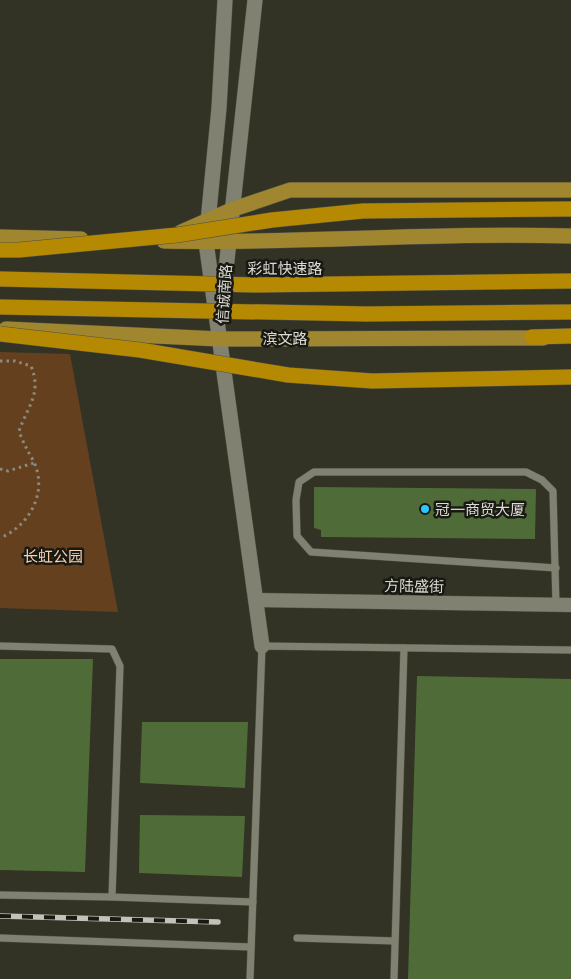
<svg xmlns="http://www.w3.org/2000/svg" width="571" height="979" font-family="Mulish,'Noto Sans SC',sans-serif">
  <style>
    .green { fill: #65401f }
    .building { fill: #4f6c38 }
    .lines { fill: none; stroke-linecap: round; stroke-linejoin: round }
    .lane-casing { stroke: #505044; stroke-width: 8 }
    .street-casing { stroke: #505044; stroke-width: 15 }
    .secondary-casing { stroke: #505044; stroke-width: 16 }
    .primary-casing { stroke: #505044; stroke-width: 16 }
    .highway-casing { stroke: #505044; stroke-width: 16 }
    .path { stroke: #8a8a7f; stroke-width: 3; stroke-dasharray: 2.5 4; stroke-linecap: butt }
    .lane { stroke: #808171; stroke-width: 7 }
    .street { stroke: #808171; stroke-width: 14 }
    .secondary { stroke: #808171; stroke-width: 15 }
    .primary { stroke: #a0862e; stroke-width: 15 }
    .highway { stroke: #b68902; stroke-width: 15 }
    .rail-casing { stroke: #c2c2b9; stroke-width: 5.5 }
    .rail { stroke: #191913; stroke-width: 4; stroke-dasharray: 11; stroke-linecap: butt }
    .highway-bridge-casing { stroke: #505044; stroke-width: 16; stroke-linecap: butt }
    .highway-bridge { stroke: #b68902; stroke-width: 15 }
    .poi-dot { fill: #28c8ff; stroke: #191913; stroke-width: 2 }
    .labels { text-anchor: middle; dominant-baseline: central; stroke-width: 5; stroke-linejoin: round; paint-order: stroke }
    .street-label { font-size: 15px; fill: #dbdbd3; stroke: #191913 }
    .poi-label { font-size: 15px; fill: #dbdbd3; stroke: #191913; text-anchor: start }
    .park-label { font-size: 15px; fill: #fcd1ad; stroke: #191913 }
  </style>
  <rect width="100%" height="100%" fill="#323225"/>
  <polygon class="green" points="0,352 70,354 118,612 0,608"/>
  <g class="building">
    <polygon points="314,487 536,489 535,539 321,537 321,530 314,528"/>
    <polygon points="0,659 93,659 85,872 0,870"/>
    <polygon points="417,676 571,679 571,979 408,979"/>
    <polygon points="142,722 248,722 245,788 140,783"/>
    <polygon points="140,815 245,816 242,877 139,873"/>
  </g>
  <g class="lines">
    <g class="lane-casing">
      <g id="lane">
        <polyline points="556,568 311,552 297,536 296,500 299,482 314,472 526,472 542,480 553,491 556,605"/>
        <polyline points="0,646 112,649 120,666 112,897 253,902"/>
        <polyline points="0,895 112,897"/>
        <polyline points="0,938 251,947"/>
        <polyline points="297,938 395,941"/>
        <polyline points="250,979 262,646 571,650"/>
        <polyline points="394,979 404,648"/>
      </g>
    </g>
    <g class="street-casing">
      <polyline id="street" points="256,600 571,605"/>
    </g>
    <g class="secondary-casing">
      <g id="secondary">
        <polyline points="225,0 219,108 206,242 262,646"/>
        <polyline points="223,297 255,0"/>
      </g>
    </g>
    <g class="primary-casing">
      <g id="primary">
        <polyline points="181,232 231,210 290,190 571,190"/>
        <polyline points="0,237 81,239"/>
        <path d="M164,241C300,244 435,232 571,236"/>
        <polyline points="6,329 220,339 543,338"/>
      </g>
    </g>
    <g class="highway-casing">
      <polyline id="highway" points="532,337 571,336"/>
    </g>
    <g class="path">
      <path d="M0,361H15L31,366C42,393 28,406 19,431C23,443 28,451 34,462C48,493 29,526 0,538"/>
      <polyline points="0,469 8,471 34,463"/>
    </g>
    <use href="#lane" class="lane"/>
    <use href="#street" class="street"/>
    <use href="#secondary" class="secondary"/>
    <use href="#primary" class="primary"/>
    <use href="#highway" class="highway"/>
    <g class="rail-casing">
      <polyline id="rail" points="0,916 218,922"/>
    </g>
    <use href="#rail" class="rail"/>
    <g class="highway-bridge-casing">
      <g id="highway-bridge">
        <polyline points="0,250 19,250 177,235 272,220 363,211 571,209"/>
        <polyline points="0,279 255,285 571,281"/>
        <polyline points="0,307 366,314 571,312"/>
        <polyline points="0,334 140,350 288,375 372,381 571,377"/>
      </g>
    </g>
    <use href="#highway-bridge" class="highway-bridge"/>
  </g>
  <circle class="poi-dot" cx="425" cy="509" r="5"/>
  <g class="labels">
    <g class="street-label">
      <text x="285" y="268">彩虹快速路</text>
      <text transform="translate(224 294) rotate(-86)">信诚南路</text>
      <text x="285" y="338">滨文路</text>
      <text transform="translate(414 586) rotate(1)">方陆盛街</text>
    </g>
    <g class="poi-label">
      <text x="435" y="509">冠一商贸大厦</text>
    </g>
    <g class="park-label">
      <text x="53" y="556">长虹公园</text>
    </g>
  </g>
</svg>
